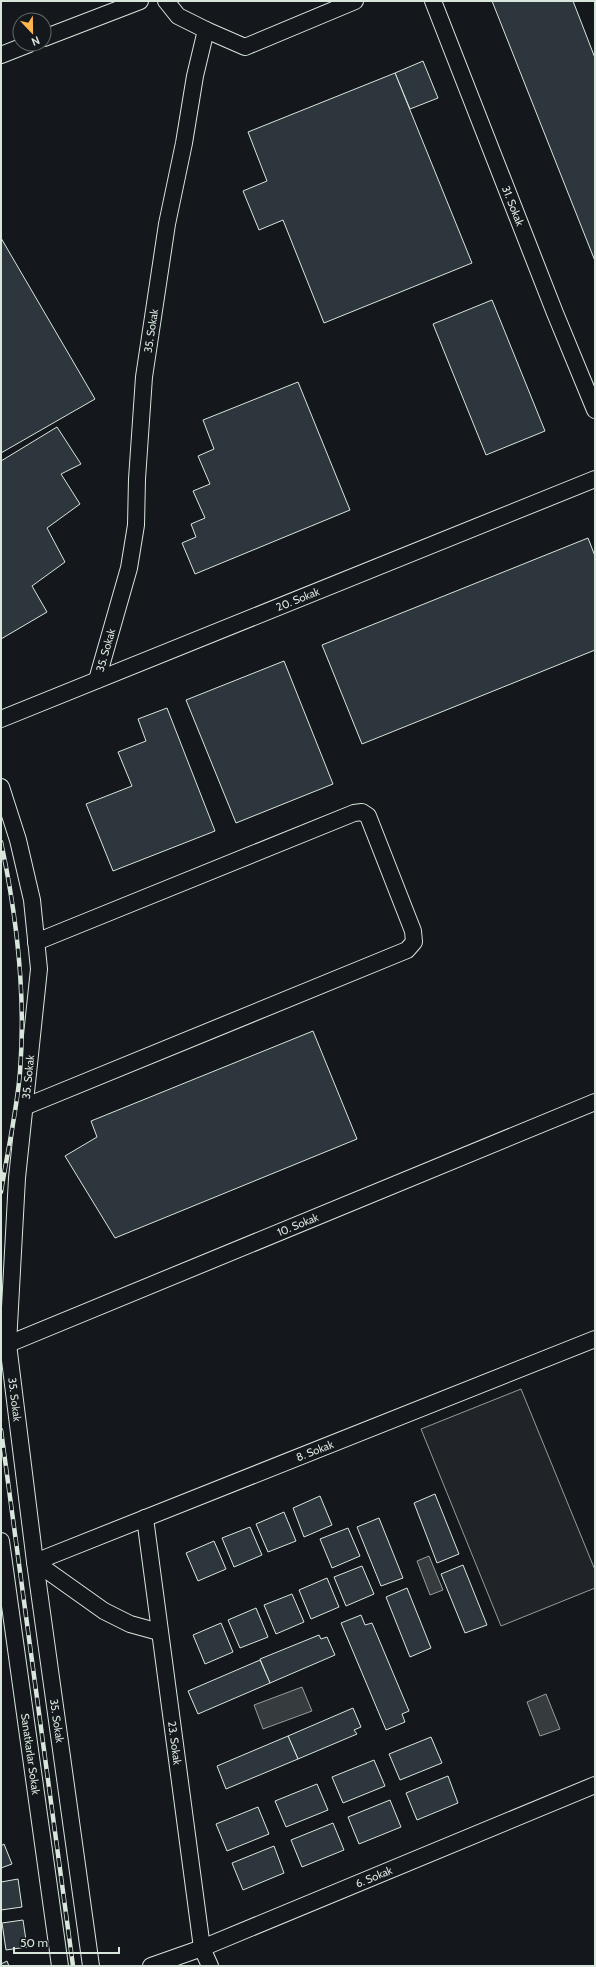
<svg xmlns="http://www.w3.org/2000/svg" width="596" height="1967" font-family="Cabin,sans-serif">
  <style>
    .green { fill: #202428; stroke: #939e99 }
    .water { fill: #363b3e; stroke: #939e99 }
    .building { fill: #2c363c; stroke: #d8e6dc }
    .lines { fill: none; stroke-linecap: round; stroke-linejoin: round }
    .minor-casing { stroke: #d8e6dc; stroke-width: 18 }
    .minor { stroke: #14181c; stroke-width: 16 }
    .rail-casing { stroke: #d8e6dc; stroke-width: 4.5 }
    .rail { stroke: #14181c; stroke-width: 3; stroke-dasharray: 9; stroke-linecap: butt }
    .labels { text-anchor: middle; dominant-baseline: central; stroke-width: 3; stroke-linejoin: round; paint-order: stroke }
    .street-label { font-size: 11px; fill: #d8e6dc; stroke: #14181c }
  </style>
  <rect width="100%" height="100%" fill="#14181c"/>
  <polygon class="green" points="521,1389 595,1570 595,1588 501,1626 421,1429"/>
  <g class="water">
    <polygon points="429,1556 443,1590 430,1595 417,1561"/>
    <polygon points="302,1687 312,1711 263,1729 254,1705"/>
    <polygon points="546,1694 560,1729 540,1736 527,1702"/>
  </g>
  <g class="building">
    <polygon points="492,1 573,1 595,58 595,261"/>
    <polygon points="423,61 438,98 410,109 395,73"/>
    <polygon points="395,73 472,263 324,323 283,220 259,230 243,191 267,181 248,132"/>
    <polygon points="1,238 95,399 1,453"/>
    <polygon points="492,300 545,431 486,455 433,324"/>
    <polygon points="298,382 350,510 195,574 182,543 196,537 191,524 205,518 193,491 210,484 198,456 214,449 203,420"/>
    <polygon points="57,427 81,464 61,474 80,504 47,528 65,562 32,586 47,612 1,639 1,461"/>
    <polygon points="588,538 595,556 595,650 362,744 322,645"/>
    <polygon points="284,661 333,784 236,823 186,700"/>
    <polygon points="167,708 215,831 113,871 86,804 132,786 118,752 146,741 138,719"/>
    <polygon points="313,1031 357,1139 115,1238 65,1156 97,1137 91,1121"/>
    <polygon points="435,1494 459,1554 437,1563 414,1503"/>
    <polygon points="320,1496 332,1525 304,1537 293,1508"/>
    <polygon points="284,1512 296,1541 268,1552 256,1524"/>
    <polygon points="379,1518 403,1578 381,1586 357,1527"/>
    <polygon points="250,1527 262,1555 234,1567 222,1538"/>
    <polygon points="348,1528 360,1556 332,1568 320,1539"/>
    <polygon points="214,1541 226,1569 198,1581 186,1553"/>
    <polygon points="463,1565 487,1625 465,1633 441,1574"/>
    <polygon points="362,1566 374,1594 346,1606 334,1577"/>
    <polygon points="327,1578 339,1607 311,1619 299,1590"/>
    <polygon points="407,1588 431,1648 410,1657 386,1597"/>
    <polygon points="292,1594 304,1622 276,1634 264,1605"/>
    <polygon points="256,1608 268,1637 240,1648 228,1620"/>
    <polygon points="361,1615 365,1625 372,1623 409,1711 402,1714 405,1722 386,1730 341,1623"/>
    <polygon points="221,1623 233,1652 205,1664 193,1635"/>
    <polygon points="319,1635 321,1639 327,1637 335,1655 270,1683 260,1659"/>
    <polygon points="260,1660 270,1683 198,1714 188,1691"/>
    <polygon points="353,1708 361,1727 354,1730 357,1734 298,1759 288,1736"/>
    <polygon points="288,1736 298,1759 226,1789 217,1766"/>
    <polygon points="431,1737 442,1763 400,1780 389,1754"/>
    <polygon points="374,1760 385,1786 343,1803 332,1777"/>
    <polygon points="448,1776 458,1803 417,1820 406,1793"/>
    <polygon points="317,1784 328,1810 286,1827 275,1801"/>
    <polygon points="390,1800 401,1827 359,1844 348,1817"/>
    <polygon points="258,1807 269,1834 227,1851 216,1824"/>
    <polygon points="333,1823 344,1850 302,1867 291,1840"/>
    <polygon points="4,1844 12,1864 1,1868 1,1846"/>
    <polygon points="274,1846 284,1873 243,1890 232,1863"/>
    <polygon points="18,1879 22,1907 1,1910 1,1882"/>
    <polygon points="23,1920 27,1947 6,1950 2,1923"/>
    <polygon points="7,1961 9,1966 1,1966 1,1964"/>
  </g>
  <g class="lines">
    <g class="minor-casing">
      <g id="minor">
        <path id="s1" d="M433,1L555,313L595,410"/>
        <polyline points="206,30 245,47 355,1"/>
        <polyline points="44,38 140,1"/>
        <polyline points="1,55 29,44"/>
        <path id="s2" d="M97,680L129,568L136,525L137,479L144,377L167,224L184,143L195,76L206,30L178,16L166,1"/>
        <path id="s3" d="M1,719L595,479"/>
        <path id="s4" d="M1,787L18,840L32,900L39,969L17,1178L8,1344L35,1562L91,1966"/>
        <polyline points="24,1107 407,950 414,942 413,931 368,816 362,812 354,813 36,942"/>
        <path id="s5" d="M1,1347L595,1102"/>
        <path id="s6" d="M145,1518L202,1948L210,1966"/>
        <path id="s7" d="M1,1541L60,1966"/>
        <path id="s8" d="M35,1562L595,1339"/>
        <polyline points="35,1562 104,1611 130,1624 159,1632"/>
        <path id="s9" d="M151,1966L202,1948L595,1785"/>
      </g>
    </g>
    <use href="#minor" class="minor"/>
    <g class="rail-casing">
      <g id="rail">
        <path d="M1,842C17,917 26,995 20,1072C17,1110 7,1154 1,1192"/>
        <polyline points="1,1430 73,1966"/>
      </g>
    </g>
    <use href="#rail" class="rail"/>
  </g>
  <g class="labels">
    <g class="street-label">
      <text stroke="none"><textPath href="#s1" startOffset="220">31. Sokak</textPath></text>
      <text stroke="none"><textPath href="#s2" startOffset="355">35. Sokak</textPath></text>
      <text stroke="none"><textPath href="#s3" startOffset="320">20. Sokak</textPath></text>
      <text stroke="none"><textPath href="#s2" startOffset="31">35. Sokak</textPath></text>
      <text transform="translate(28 1077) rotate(-84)">35. Sokak</text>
      <text stroke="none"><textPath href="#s5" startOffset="321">10. Sokak</textPath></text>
      <text stroke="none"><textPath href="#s4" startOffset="619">35. Sokak</textPath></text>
      <text stroke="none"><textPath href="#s8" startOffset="301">8. Sokak</textPath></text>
      <text stroke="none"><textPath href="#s4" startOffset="943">35. Sokak</textPath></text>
      <text stroke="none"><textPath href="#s6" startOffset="227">23. Sokak</textPath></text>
      <text stroke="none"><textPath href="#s7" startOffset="215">Sanatkarlar Sokak</textPath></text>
      <text stroke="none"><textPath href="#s9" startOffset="240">6. Sokak</textPath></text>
    </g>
  </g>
  <rect width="596" height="1967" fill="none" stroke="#d8e6dc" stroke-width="4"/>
  <g transform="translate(32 32) rotate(158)"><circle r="19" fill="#14181c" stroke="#626a69"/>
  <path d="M0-3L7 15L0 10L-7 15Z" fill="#ffb74d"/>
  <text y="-6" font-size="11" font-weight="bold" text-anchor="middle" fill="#d8e6dc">N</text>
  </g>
  <path d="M14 1947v6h105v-6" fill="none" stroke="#d8e6dc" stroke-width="2"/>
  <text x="20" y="1947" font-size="12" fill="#d8e6dc" stroke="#14181c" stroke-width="3" paint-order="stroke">50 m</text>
</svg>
